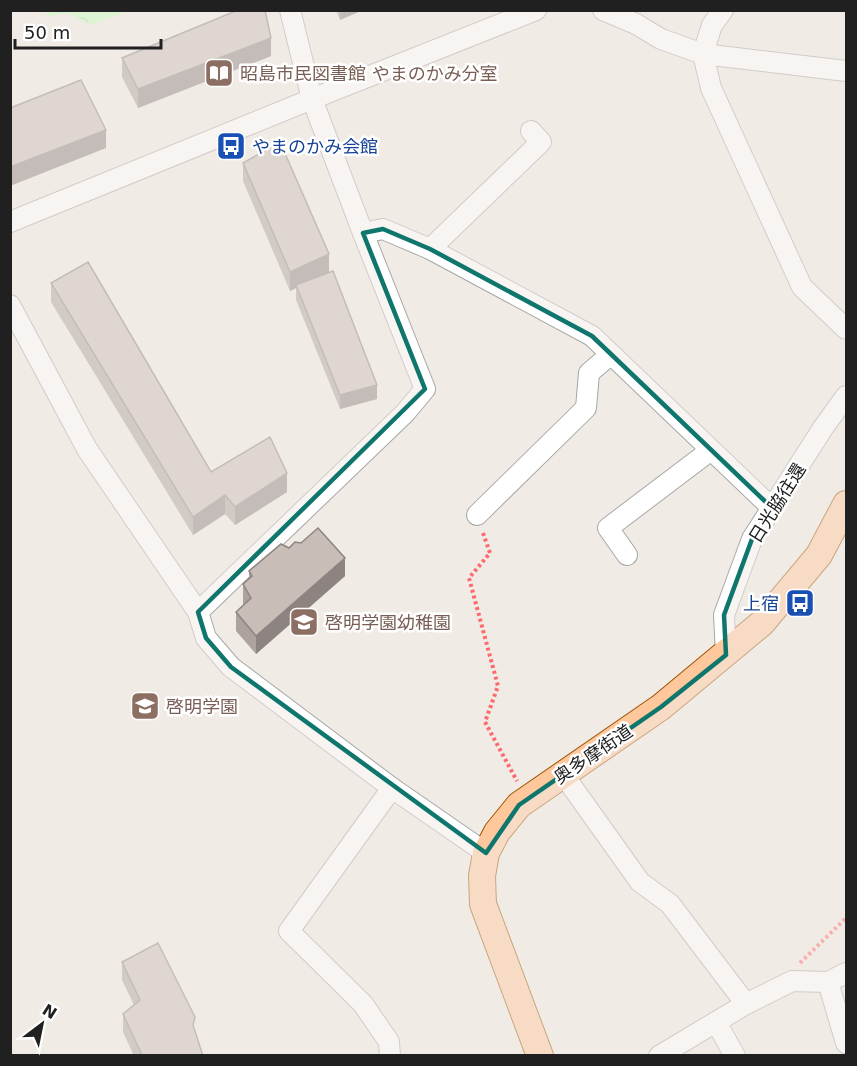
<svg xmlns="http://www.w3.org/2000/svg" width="857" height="1066" font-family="'DejaVu Sans','Noto Sans JP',sans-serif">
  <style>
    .park { fill: url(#park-crowns) }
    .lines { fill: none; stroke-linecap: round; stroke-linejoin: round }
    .minor-casing { stroke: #a7a7a7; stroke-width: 22 }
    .major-casing { stroke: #9b5300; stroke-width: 28 }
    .path { stroke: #ff686c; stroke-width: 4; stroke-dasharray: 3 3; stroke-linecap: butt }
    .minor { stroke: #fff; stroke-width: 20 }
    .major { stroke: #ffc79c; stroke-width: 26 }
    .wall { fill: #ada39e }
    .shaded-wall { fill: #8d8481 }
    .building { fill: #c9bdb8; stroke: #8d8481; stroke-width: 1.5 }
    .marked { fill: none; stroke: #0f766e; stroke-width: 4.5; stroke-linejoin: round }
    .labels { text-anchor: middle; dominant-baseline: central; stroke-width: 5; stroke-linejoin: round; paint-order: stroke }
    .education-label { font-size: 18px; fill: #785e54; stroke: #fff; text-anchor: start }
    .transit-label { font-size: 18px; fill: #164399; stroke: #fff; text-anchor: start }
    .street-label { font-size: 18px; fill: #202020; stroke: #fff }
  </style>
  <defs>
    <pattern id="park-crowns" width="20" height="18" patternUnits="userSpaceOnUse" patternTransform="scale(1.5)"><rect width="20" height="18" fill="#c3febf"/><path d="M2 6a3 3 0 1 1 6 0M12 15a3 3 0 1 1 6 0" fill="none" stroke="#a7d9a4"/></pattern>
  </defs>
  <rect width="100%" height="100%" fill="#f1ebe5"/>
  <polygon class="park" points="46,11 46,10 129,11 91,25 67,13 47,17"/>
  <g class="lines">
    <g class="minor-casing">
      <g id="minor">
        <polyline points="603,10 636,24 661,39 703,54 846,71"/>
        <polyline points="723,10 712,25 703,54 711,88 802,287 846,329"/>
        <polyline points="10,222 312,99 536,10"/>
        <polyline points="363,233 383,229 430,249 592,336 772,508"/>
        <polyline points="430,249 541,142 531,131"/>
        <polyline points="10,305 87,449 198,612 206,638 231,667 392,788 486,853"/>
        <polyline points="477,515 586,408 589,373 610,355"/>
        <polyline points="627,555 608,528 711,450"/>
        <polyline points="198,612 405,413 425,389 363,233 312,99 290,10"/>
        <polyline points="726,655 724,615 752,539 823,428 846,396"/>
        <polyline points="563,774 640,882 670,904 746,1004"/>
        <polyline points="828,982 846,1043"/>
        <polyline points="716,1022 735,1056"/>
        <polyline points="390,1056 389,1042 363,1004 289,931 392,788"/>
        <polyline points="659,1056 746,1004 792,981 828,982 846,973"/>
      </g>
    </g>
    <g class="major-casing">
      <polyline id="major" points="540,1056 483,904 482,876 486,853 497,832 519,805 661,707 762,623 819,555 846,504"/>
    </g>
    <g class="path">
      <polyline points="483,533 490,553 469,578 498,686 485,722 517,781"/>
      <polyline points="800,963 846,918"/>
    </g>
    <use href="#minor" class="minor"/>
    <use href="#major" class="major"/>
  </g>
  <g class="wall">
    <polygon points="336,10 363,10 340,20"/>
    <polygon points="271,56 138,108 122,77 122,58"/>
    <polygon points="243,163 329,272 324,275 377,399 340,409 296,300 296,288 290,291 243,181"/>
    <polygon points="51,283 211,472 287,492 235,525 225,514 193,535 51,302"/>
    <polygon points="249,571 345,576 256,654 236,631 236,612 244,605 243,603 243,584 249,579"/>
    <polygon points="122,962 195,1031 203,1056 134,1056 123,1032 123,1014 134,1005 122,980"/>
  </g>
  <g class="shaded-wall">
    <polygon points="340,10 363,10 340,20"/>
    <polygon points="271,38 271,56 138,108 138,89"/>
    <polygon points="106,130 106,148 10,186 10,167"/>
    <polygon points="329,254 329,272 297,288 296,285 296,288 290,291 290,272"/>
    <polygon points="377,385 377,399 340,409 340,395"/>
    <polygon points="287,473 287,492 235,525 235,507"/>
    <polygon points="225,495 225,514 193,535 193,517"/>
    <polygon points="345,558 345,576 256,654 256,636"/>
  </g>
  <g class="building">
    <polygon points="238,10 265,10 271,38 138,89 122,58"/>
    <polygon points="81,80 106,130 10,167 10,108"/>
    <polygon points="280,142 329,254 290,272 243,163"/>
    <polygon points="88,262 211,472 270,437 287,473 235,507 225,495 193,517 51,283"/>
    <polygon points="333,271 377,385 340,395 296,285"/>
    <polygon points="318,528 345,558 256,636 236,612 251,598 243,584 252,576 249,571 281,544 289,548 295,542 301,543"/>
    <polygon points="158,943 195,1017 193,1025 203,1056 141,1056 141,1053 123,1014 140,1000 122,962"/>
  </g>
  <path d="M0 0H857V1066H0ZM383,229L430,249L592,336L772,508L752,539L724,615L726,655L661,707L519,805L486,853L231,667L206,638L198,612L425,389L363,233Z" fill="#f1ebe5" fill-opacity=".55" fill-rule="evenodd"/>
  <path class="marked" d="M383,229L430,249L592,336L772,508L752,539L724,615L726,655L661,707L519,805L486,853L231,667L206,638L198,612L425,389L363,233Z"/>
  <defs>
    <g id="library-square" transform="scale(1.5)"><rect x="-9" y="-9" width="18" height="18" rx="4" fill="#8d6e63" stroke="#fff"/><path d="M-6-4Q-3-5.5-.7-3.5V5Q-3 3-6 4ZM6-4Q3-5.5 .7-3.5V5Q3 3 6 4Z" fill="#fff"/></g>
    <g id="bus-square" transform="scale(1.5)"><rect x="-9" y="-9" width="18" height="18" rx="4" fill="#1a4fb4" stroke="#fff"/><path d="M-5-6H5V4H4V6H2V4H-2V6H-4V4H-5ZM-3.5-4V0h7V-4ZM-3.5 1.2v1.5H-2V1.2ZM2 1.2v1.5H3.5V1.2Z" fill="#fff"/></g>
    <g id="school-square" transform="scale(1.5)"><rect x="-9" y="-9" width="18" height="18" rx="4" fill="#8d6e63" stroke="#fff"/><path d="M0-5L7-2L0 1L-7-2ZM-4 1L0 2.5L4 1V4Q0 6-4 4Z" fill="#fff"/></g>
  </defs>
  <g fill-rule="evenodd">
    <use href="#library-square" x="219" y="73"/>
    <use href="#bus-square" x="231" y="146"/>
    <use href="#bus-square" x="800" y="603"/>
    <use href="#school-square" x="304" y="622"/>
    <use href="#school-square" x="145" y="706"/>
  </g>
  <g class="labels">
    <g class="education-label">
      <text x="240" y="73">昭島市民図書館 やまのかみ分室</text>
      <text x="325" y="622">啓明学園幼稚園</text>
      <text x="166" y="706">啓明学園</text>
    </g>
    <g class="transit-label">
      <text x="252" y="146">やまのかみ会館</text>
      <text x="779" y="603" text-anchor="end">上宿</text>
    </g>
    <g class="street-label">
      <text transform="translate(777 503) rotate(-58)">日光脇往還</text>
      <text transform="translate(593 754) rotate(-34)">奥多摩街道</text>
    </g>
  </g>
  <rect width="857" height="1066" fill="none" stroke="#202020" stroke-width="24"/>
  <g transform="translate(42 1024) rotate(32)" stroke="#ffffff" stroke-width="4.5" paint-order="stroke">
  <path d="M0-4.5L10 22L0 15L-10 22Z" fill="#202020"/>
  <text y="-9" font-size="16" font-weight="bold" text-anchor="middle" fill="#202020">N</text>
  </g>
  <path d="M15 39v9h146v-9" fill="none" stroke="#202020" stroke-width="3"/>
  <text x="24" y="39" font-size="18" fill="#202020" stroke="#ffffff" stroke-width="4.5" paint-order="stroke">50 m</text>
</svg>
